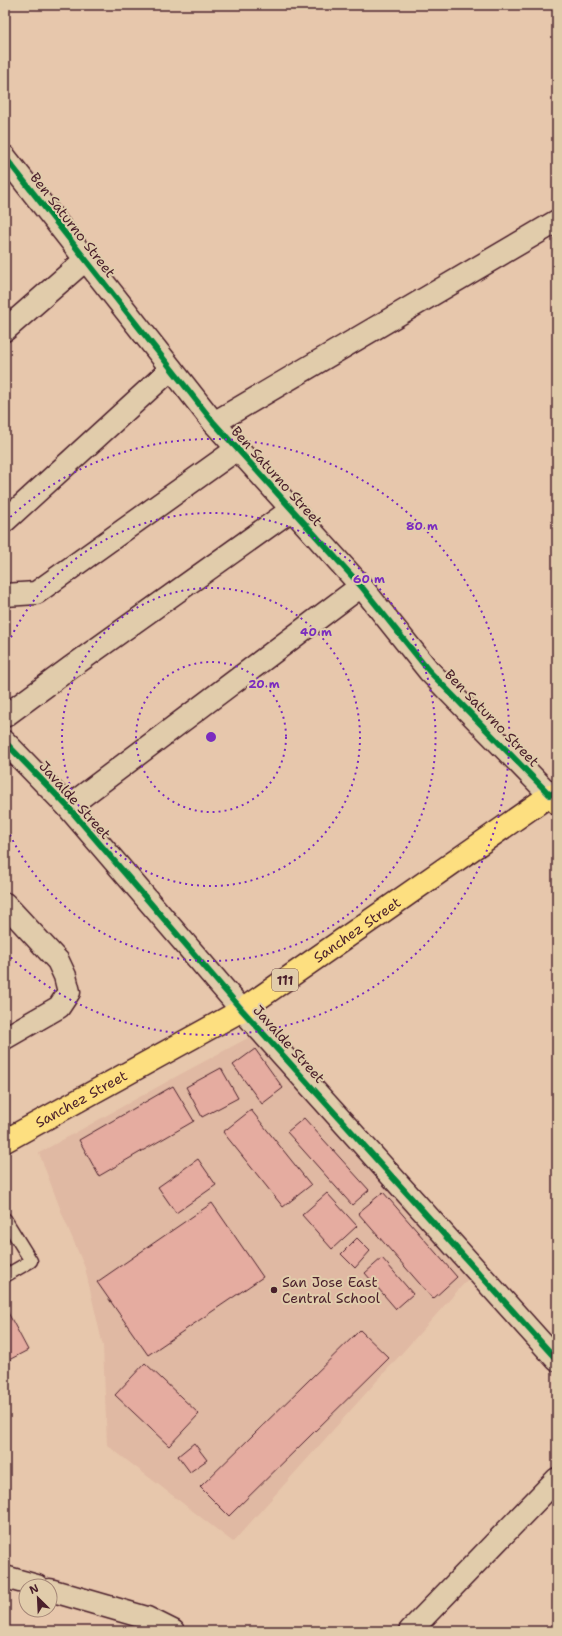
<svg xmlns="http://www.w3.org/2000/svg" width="562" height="1636" font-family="'Shantell Sans',sans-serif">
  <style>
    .built { fill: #e0b9a3 }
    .building { fill: #e5aca0; stroke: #4a1f2b }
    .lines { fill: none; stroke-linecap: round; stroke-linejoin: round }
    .service-casing { stroke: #4a1f2b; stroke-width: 15 }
    .minor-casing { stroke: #4a1f2b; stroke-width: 25 }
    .tertiary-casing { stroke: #4a1f2b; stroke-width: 25 }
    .primary-casing { stroke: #4a1f2b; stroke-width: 25 }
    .service { stroke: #e1ccab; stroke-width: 12 }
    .minor { stroke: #e1ccab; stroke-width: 22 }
    .tertiary { stroke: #e1ccab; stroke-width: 22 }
    .primary { stroke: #fddf80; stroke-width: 22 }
    .cycleway-casing { stroke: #e1ccab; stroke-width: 8 }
    .cycleway { stroke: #00873e; stroke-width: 6 }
    .ring { fill: none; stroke: #7b2cbf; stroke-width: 2; stroke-dasharray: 2 4 }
    .poi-dot { fill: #4a1f2b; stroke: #e1ccab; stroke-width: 1.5 }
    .labels { text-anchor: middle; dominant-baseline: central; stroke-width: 4; stroke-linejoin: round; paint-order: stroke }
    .shield { fill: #e1ccab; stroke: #775351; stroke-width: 1 }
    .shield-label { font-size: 13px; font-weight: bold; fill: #4a1f2b }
    .street-label { font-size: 14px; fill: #4a1f2b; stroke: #e1ccab }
    .poi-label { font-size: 14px; fill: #4a1f2b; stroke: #e1ccab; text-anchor: start }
    .centre { fill: #7b2cbf; stroke: #e1ccab; stroke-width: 2 }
    .ring-label { font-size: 12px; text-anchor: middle; font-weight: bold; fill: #7b2cbf; stroke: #e1ccab; stroke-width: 4; stroke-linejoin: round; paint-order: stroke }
  </style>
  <rect width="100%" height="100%" fill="#e7c7ac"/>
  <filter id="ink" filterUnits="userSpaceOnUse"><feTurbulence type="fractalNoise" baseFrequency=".025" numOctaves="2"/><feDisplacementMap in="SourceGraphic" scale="8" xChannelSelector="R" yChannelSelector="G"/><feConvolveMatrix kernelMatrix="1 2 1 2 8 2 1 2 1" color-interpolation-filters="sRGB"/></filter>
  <g filter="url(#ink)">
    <polygon class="built" points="259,1032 469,1278 233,1542 107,1445 103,1346 85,1268 63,1216 39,1153 179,1075"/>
    <g class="building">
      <polygon points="255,1049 283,1088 262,1104 233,1065"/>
      <polygon points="221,1068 238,1098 202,1117 186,1087"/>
      <polygon points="173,1086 194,1121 99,1176 79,1140"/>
      <polygon points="251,1110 311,1185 283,1207 223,1132"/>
      <polygon points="304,1118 369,1190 352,1205 287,1132"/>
      <polygon points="198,1159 216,1185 176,1213 158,1187"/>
      <polygon points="383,1192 457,1277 433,1299 358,1213"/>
      <polygon points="327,1193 357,1226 332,1249 302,1215"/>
      <polygon points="212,1203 263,1277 148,1355 97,1282"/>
      <polygon points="357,1238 370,1251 355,1268 341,1254"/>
      <polygon points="382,1258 413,1294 396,1309 365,1273"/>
      <polygon points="5,1307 28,1350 5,1362"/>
      <polygon points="360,1330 389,1358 229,1516 200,1487"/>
      <polygon points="145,1363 199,1414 169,1446 115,1395"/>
      <polygon points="194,1443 207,1460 190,1472 178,1456"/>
    </g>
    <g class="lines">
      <g class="service-casing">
        <polyline id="service" points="5,1219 31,1261 5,1276"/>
      </g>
      <g class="minor-casing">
        <g id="minor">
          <polyline points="5,330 85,260"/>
          <polyline points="214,423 557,221"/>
          <polyline points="5,521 171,369"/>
          <polyline points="5,595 36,593 237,449"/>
          <polyline points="5,716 70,668 291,510"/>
          <polyline points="68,807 361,586"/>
          <polyline points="5,904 58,961 65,976 69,992 59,1007 5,1038"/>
          <polyline points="242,1010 557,1360"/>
          <polyline points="5,1577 37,1586"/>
          <polyline points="50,1590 147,1618 173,1631"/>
          <polyline points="410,1631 557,1479"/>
        </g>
      </g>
      <g class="tertiary-casing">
        <g id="tertiary">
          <polyline points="5,157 214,423 361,586 429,671 550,795"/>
          <polyline points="5,742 68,807 242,1010"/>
        </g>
      </g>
      <g class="primary-casing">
        <g id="primary">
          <path id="s1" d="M5,1141L242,1010L550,795L557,803"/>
        </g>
      </g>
      <use href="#service" class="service"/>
      <use href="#minor" class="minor"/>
      <use href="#tertiary" class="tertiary"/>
      <use href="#primary" class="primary"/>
      <g class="cycleway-casing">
        <g id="cycleway">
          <polyline points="5,157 214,423 361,586 429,671 550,795 557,791"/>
          <polyline points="5,742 68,807 242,1010 557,1360"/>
        </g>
      </g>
      <use href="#cycleway" class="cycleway"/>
    </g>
  </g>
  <g class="ring">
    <circle cx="211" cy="737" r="75"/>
    <circle cx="211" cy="737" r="149"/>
    <path d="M6 648A224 224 0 1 1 6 826"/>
    <path d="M6 521A298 298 0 1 1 6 953"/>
  </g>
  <circle class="poi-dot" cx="274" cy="1290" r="4"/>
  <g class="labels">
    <rect class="shield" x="272" y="969" width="26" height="22" rx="3"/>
    <g class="shield-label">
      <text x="285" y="980">111</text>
    </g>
    <g class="street-label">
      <text transform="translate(73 225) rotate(52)">Ben Saturno Street</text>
      <text transform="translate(277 476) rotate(48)">Ben Saturno Street</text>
      <text transform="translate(492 718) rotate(46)">Ben Saturno Street</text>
      <text transform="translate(75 800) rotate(48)">Javalde Street</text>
      <text stroke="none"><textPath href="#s1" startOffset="411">Sanchez Street</textPath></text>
      <text transform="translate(289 1044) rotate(48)">Javalde Street</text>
      <text stroke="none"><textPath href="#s1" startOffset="87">Sanchez Street</textPath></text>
    </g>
    <g class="poi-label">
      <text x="282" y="1282">San Jose East<tspan x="282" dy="16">Central School</tspan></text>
    </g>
  </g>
  <circle cx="211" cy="737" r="6" class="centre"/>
  <g class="ring-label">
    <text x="422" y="530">80 m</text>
    <text x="369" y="583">60 m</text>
    <text x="316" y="636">40 m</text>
    <text x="264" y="688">20 m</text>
  </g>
  <rect width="562" height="1636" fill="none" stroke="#e1ccab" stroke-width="20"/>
  <rect x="10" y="10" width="542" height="1616" fill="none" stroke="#4a1f2b" stroke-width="1.5" filter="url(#ink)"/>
  <g transform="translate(38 1598) rotate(336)"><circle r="19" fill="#e1ccab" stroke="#a58778"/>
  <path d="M0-3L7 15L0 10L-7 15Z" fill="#4a1f2b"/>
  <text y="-6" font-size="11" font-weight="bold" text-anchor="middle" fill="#4a1f2b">N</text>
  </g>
</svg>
